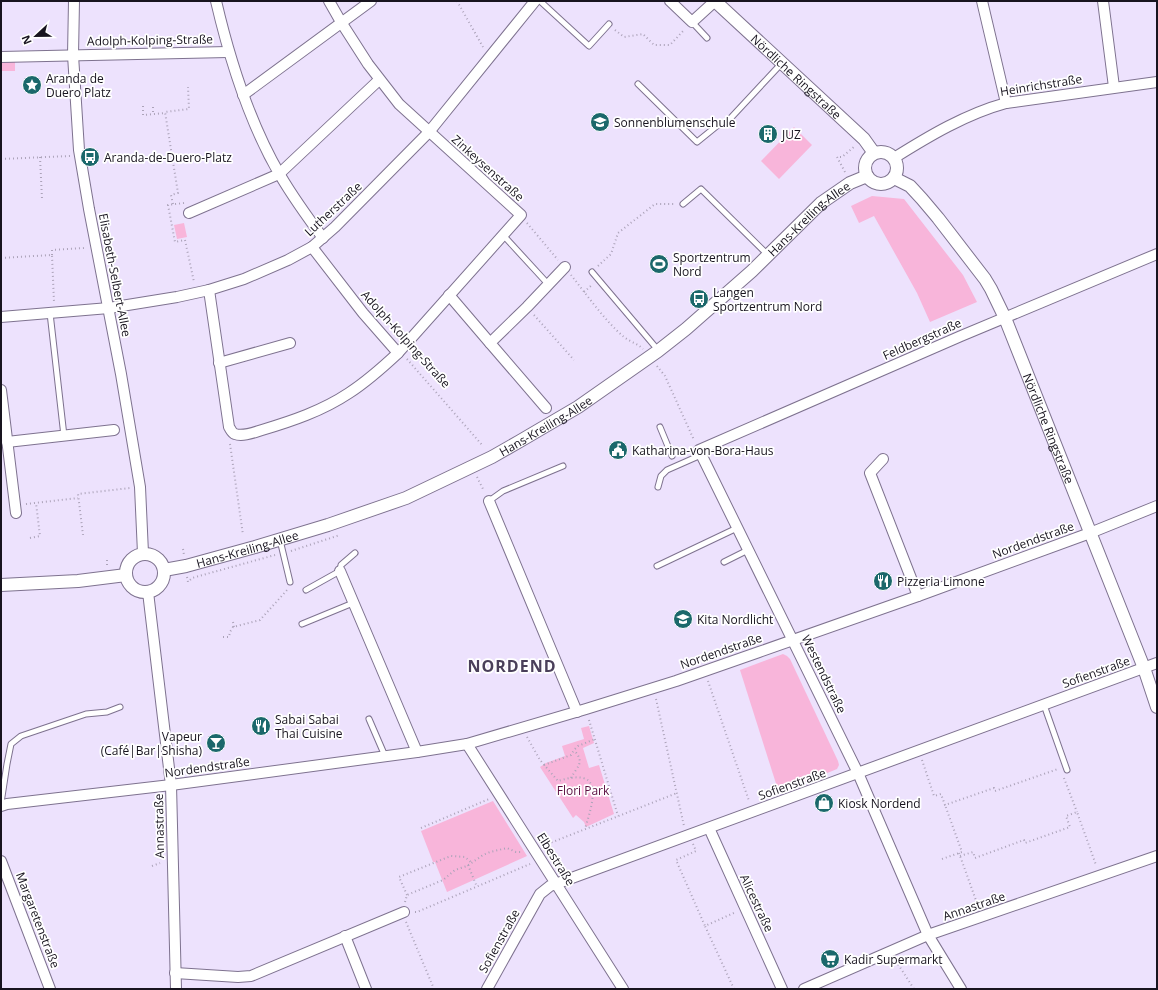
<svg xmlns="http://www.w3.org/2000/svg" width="1158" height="990" font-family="'Open Sans',sans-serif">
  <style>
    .green { fill: #f8b5da }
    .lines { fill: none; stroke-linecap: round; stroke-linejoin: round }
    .service-casing { stroke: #7e728f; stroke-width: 7 }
    .minor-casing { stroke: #7e728f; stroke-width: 12 }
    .tertiary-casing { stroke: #7e728f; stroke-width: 14 }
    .path { stroke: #aca3b9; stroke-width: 2; stroke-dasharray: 1 3; stroke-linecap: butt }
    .service { stroke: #fff; stroke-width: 5 }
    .minor { stroke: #fff; stroke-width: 10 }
    .tertiary { stroke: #fff; stroke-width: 12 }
    .labels { text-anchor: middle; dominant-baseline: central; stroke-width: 3.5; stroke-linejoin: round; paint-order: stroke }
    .street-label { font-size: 12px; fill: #18141f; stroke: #fff }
    .poi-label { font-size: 12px; fill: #18141f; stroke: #fff; text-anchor: start }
    .park-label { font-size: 12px; fill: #5b0f41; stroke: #fff }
    .district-label { font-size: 16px; font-weight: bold; letter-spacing: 1px; fill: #4a3f5a; stroke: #fff }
  </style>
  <rect width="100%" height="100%" fill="#ede2fd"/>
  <g class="green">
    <polygon points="15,56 15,71 1,71 1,57"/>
    <polygon points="794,127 812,145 779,179 761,161"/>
    <polygon points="872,196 904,199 963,275 977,302 930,322 917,293 874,216 859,223 851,206"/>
    <polygon points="184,223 187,237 177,239 174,225"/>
    <polygon points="783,654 787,656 790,659 838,761 839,765 837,769 779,793 740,670"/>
    <polygon points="589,726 594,743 583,748 589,768 599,765 614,814 586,827 584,822 576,815 573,818 540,767 546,763 565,756 562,746 584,739 581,728"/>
    <polygon points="493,801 527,856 447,892 435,862 433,862 421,831"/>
  </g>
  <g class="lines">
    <g class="service-casing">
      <g id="service">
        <polyline points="540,1 589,46 609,24"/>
        <polyline points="692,22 707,38"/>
        <polyline points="638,84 697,142 718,125 727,122 781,64"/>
        <polyline points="683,204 701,189 768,255"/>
        <polyline points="503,235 548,284"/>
        <polyline points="592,272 658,350"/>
        <polyline points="50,313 64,436"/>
        <polyline points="660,427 672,456"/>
        <polyline points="658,487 661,476 667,470 701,455"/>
        <polyline points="489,501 503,491 563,466"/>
        <polyline points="280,540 290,582"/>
        <polyline points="724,562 748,550"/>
        <polyline points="657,566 737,528"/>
        <polyline points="306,590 340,571 341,565 355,553"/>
        <polyline points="302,624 353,603"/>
        <polyline points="1044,705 1067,770"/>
        <polyline points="369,719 385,756"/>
        <polyline points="1,803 7,764 11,744 21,736 86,714 107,712 120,707"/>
      </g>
    </g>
    <g class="minor-casing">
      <g id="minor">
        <polyline points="74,1 73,55 79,150 89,209 121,374 140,487 143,553"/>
        <path d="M216,1C230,61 249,122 280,175C293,197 308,218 323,238"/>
        <polyline points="670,1 692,22 715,1"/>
        <polyline points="982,1 1006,103"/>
        <polyline points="1103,1 1114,87"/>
        <polyline points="1,57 228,52"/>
        <polyline points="243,95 371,1"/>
        <path d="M894,158C929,136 966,114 1006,103L1157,82"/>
        <polyline points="189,213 279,174 379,80"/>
        <polyline points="312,247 363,313 398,353"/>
        <path d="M209,290L229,427C231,430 232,433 235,434C243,437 255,432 262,430C292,421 322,411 349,393C366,382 383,367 398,353L521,215L399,104L368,64L341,22L329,1"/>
        <polyline points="449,295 490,343"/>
        <polyline points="1,317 109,308 177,297 209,290 244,279 288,260 312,247 335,227 429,132 535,1"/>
        <polyline points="219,363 290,343"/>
        <polyline points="1,390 16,513"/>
        <polyline points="546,408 490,343 527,307 565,267"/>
        <polyline points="7,442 114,430"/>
        <polyline points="883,459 870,473 918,596"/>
        <polyline points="489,501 577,712"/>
        <polyline points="340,571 417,752"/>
        <polyline points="148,592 171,785 176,989"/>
        <polyline points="467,744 623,989"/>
        <polyline points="1,806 7,804 171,785 417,752 467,744 586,709 676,681 759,652 918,596 1090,533 1157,506"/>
        <polyline points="709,828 782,989"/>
        <polyline points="1,861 50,989"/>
        <polyline points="345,936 366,989"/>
        <polyline points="175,973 238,977 251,976 404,912"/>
        <polyline points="487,989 540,894 550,886 1157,663"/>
        <polyline points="804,989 928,935 1157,856"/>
        <polyline points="961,989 928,935 858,773 699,450 961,336 1157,254"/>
      </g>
    </g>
    <g class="tertiary-casing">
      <g id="tertiary">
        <path id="s1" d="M715,1L864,139L874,153"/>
        <circle cx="881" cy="168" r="16"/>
        <path id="s2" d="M894,178L910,186L922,199L938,218L985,279L991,289L1005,318L1144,668L1157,707"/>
        <circle cx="145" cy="573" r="19"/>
        <path id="s3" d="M164,570L186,566L255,547L328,525L406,498L492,457L520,441L578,407L658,351L686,329L752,271L821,203L850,183L867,176"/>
        <polyline points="1,585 78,581 126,575"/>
      </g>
    </g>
    <g class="path">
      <polyline points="457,1 483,47"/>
      <polyline points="615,30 624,37 643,34 654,45 670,45 684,30"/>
      <polyline points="143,106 143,115 166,113"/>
      <polyline points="153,107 153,114"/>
      <polyline points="40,157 42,199"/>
      <polyline points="1,159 70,156"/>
      <polyline points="845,172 837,157 842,157 855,146"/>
      <polyline points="184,203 168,205 175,242 185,240 194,282"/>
      <polyline points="173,204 171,195 178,193 165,112 189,109 188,87"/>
      <polyline points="527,223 558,260"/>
      <polyline points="52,255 52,250 85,248"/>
      <polyline points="1,258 52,255 54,302"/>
      <polyline points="598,266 611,254 618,233 655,204 676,204"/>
      <path d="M571,275C587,295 605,321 624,337C630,342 637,343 643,349"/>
      <polyline points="584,292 593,284"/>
      <polyline points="534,315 574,360"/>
      <polyline points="407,359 483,446"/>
      <polyline points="657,366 665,376 694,440"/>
      <polyline points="230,444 243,535"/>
      <polyline points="477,477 484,491"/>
      <polyline points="26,504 78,498"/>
      <polyline points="83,535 78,494 130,488"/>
      <polyline points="30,538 40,536 36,503"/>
      <polyline points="183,549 184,555"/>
      <polyline points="291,551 340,535"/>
      <polyline points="107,560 107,567"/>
      <polyline points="187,577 188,582 192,578 275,555"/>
      <polyline points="233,622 234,627"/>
      <polyline points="223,637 229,637 230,632 233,627 260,620 288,589"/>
      <polyline points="708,681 749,801"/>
      <polyline points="656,699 684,826"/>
      <polyline points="589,720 618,816"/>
      <path d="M527,737L540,760L558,781C565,779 575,776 583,778C602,782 588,817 585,829"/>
      <polyline points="922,760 934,796 941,794 945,805 994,788 995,791 1058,769"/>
      <polyline points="544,765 571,755 574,750 578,746 595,739"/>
      <path d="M571,778C578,765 585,763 574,750"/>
      <polyline points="1064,778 1077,812"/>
      <polyline points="421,828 489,799"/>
      <polyline points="693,844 696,851 676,860 705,926"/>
      <polyline points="545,847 550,843 677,793"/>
      <polyline points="959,853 978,906"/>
      <polyline points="960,856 973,852 975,858 1024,840 1025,843 1070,827 1066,816 1077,812 1096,865"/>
      <polyline points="942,859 962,852 945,805"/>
      <polyline points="468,865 477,887"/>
      <polyline points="152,866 160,863"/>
      <polyline points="407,895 399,877 451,856 465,857 472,863"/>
      <polyline points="405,902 407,895 443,880 455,870 467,866 483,855 490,852 507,848 516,852 523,852"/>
      <polyline points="415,912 417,912 530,864"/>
      <polyline points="406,922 434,989"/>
      <polyline points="896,961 914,989"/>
      <polyline points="734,989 705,926 736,912"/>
    </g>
    <use href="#service" class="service"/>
    <use href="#minor" class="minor"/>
    <use href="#tertiary" class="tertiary"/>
  </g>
  <defs>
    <g id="sight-disc" transform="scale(1)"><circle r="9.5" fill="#1b686b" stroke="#fff"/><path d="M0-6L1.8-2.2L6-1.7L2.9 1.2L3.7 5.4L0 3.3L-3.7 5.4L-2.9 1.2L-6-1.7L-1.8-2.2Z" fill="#fff"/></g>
    <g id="school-disc" transform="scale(1)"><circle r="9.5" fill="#1b686b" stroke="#fff"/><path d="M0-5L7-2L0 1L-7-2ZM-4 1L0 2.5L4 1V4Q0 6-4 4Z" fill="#fff"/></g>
    <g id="building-disc" transform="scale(1)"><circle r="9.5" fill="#1b686b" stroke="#fff"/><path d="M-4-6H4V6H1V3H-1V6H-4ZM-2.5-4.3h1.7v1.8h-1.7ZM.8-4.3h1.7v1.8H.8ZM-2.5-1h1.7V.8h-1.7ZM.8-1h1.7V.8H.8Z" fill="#fff"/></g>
    <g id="bus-disc" transform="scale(1)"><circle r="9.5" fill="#1b686b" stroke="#fff"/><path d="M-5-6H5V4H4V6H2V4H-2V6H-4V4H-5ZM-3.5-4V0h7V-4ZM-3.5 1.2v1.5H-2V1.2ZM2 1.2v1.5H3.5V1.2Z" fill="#fff"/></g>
    <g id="stadium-disc" transform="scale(1)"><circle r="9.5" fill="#1b686b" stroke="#fff"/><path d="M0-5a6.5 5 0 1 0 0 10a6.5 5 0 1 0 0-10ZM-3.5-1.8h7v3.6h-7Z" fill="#fff"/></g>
    <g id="civic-disc" transform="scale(1)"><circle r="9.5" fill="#1b686b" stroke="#fff"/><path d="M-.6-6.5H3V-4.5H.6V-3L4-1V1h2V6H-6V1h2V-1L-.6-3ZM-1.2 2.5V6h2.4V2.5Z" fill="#fff"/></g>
    <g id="restaurant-disc" transform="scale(1)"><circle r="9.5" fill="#1b686b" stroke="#fff"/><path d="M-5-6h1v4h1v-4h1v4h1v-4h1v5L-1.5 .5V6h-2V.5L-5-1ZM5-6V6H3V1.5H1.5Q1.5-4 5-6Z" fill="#fff"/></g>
    <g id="bar-disc" transform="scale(1)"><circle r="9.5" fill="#1b686b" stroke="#fff"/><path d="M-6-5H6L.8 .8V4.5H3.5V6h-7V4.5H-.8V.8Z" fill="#fff"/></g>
    <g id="shop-disc" transform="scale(1)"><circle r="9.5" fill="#1b686b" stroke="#fff"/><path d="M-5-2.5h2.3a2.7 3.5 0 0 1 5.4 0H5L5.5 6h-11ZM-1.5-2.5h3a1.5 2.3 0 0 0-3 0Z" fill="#fff"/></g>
    <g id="supermarket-disc" transform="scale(1)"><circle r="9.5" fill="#1b686b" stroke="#fff"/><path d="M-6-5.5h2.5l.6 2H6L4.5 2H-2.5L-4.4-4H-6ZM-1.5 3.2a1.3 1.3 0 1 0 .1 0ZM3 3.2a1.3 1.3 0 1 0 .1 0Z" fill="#fff"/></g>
  </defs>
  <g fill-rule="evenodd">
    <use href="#sight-disc" x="32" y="85"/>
    <use href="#school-disc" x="600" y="122"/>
    <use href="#building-disc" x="768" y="134"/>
    <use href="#bus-disc" x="90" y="157"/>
    <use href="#stadium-disc" x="659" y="264"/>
    <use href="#bus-disc" x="699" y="299"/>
    <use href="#civic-disc" x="618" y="450"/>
    <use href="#restaurant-disc" x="883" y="581"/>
    <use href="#school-disc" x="683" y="619"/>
    <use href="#restaurant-disc" x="261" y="726"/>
    <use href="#bar-disc" x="216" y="743"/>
    <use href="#shop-disc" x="824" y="803"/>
    <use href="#supermarket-disc" x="830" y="959"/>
  </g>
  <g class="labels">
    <g class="street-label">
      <text transform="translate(150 40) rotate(-1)">Adolph-Kolping-Straße</text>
      <text stroke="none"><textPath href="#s1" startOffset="111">Nördliche Ringstraße</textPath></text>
      <text transform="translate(1041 85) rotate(-9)">Heinrichstraße</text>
      <text transform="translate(488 168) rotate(42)">Zinkeysenstraße</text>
      <text transform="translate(333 209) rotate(-43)">Lutherstraße</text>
      <text stroke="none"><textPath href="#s3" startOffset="746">Hans-Kreiling-Allee</textPath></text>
      <text transform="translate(115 275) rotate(79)">Elisabeth-Selbert-Allee</text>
      <text transform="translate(406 339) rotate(48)">Adolph-Kolping-Straße</text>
      <text transform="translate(922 339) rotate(-24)">Feldbergstraße</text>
      <text stroke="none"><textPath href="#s3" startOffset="410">Hans-Kreiling-Allee</textPath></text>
      <text stroke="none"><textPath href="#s2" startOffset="300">Nördliche Ringstraße</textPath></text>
      <text transform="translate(1033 540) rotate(-20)">Nordendstraße</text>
      <text stroke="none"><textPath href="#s3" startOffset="86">Hans-Kreiling-Allee</textPath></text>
      <text transform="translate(721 651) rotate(-19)">Nordendstraße</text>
      <text transform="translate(1096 672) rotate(-20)">Sofienstraße</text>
      <text transform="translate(824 674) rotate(64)">Westendstraße</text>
      <text transform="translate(207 767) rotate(-8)">Nordendstraße</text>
      <text transform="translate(792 784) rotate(-20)">Sofienstraße</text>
      <text transform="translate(159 826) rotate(-91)">Annastraße</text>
      <text transform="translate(556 859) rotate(58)">Elbestraße</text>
      <text transform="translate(757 903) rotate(65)">Alicestraße</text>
      <text transform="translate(974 906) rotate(-19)">Annastraße</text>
      <text transform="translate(38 920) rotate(69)">Margaretenstraße</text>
      <text transform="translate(499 941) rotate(-61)">Sofienstraße</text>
    </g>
    <g class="poi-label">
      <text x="46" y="78">Aranda de<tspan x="46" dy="14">Duero Platz</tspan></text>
      <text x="614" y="122">Sonnenblumenschule</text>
      <text x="782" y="134">JUZ</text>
      <text x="104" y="157">Aranda-de-Duero-Platz</text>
      <text x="673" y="257">Sportzentrum<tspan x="673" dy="14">Nord</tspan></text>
      <text x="713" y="292">Langen<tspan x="713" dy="14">Sportzentrum Nord</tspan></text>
      <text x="632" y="450">Katharina-von-Bora-Haus</text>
      <text x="897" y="581">Pizzeria Limone</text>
      <text x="697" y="619">Kita Nordlicht</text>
      <text x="275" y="719">Sabai Sabai<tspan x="275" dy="14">Thai Cuisine</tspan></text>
      <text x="202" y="736" text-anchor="end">Vapeur<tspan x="202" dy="14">(Café|Bar|Shisha)</tspan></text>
      <text x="838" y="803">Kiosk Nordend</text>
      <text x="844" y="959">Kadir Supermarkt</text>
    </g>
    <g class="park-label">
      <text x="583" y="790">Flori Park</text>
    </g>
    <g class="district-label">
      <text x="512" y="666">NORDEND</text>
    </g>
  </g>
  <rect width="1158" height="990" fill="none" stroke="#18141f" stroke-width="4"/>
  <g transform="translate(36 36) rotate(248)" stroke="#ffffff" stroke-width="3" paint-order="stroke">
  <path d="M0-3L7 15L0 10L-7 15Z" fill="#18141f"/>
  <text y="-6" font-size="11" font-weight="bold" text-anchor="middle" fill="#18141f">N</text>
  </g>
</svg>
